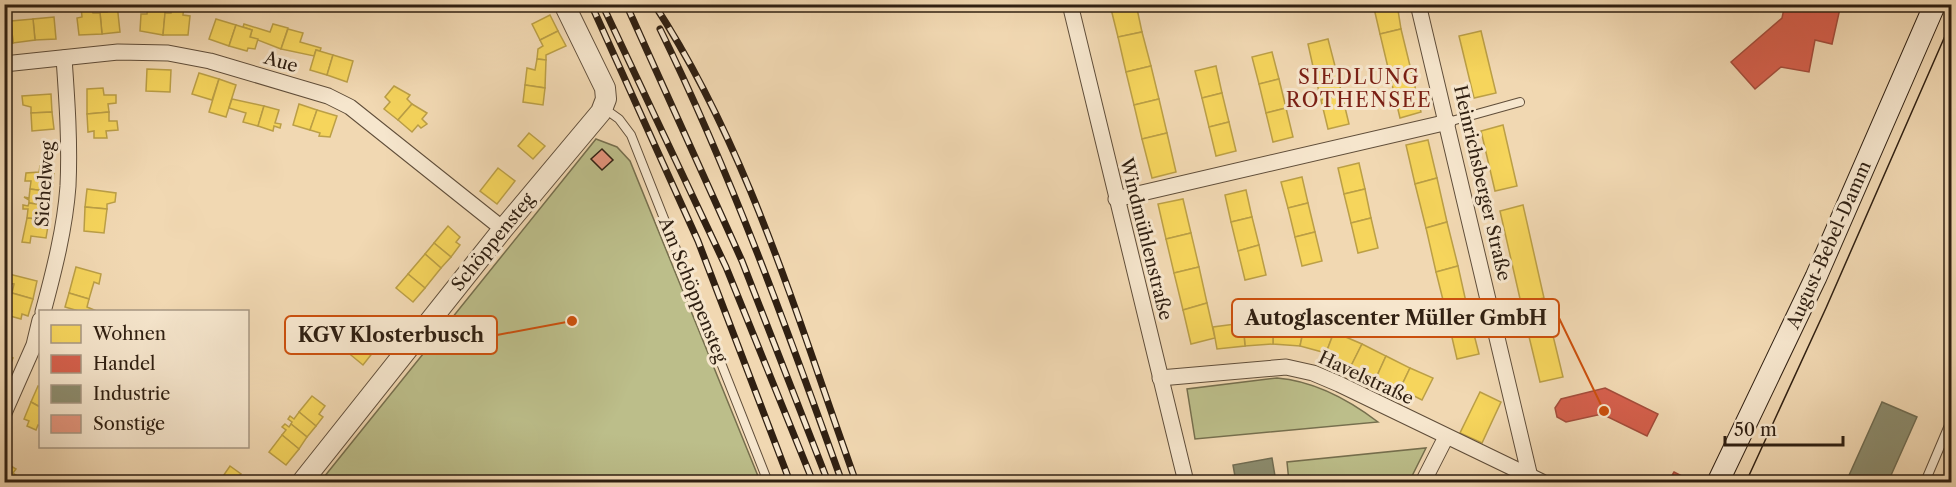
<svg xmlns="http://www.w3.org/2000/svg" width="1956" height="487" font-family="'Libre Caslon Text',serif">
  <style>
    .green { fill: #bcbe8a; stroke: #766f4e; stroke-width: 1.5 }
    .homes { fill: #f6d55c; stroke: #bb9f46; stroke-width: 1.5 }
    .shops { fill: #d6604d; stroke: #a44d3b; stroke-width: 1.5 }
    .industry { fill: #8c8c6e; stroke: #706c52; stroke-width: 1.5 }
    .building { fill: #e4957d; stroke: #302012; stroke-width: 1.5 }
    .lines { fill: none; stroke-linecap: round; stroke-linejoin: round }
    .service-casing { stroke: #604e3a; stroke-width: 10 }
    .minor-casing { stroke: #604e3a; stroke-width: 17 }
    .tertiary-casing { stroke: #604e3a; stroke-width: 22 }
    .secondary-casing { stroke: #302012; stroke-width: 23 }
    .service { stroke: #f6e6cd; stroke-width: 8 }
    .minor { stroke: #f6e6cd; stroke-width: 15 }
    .tertiary { stroke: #f6e6cd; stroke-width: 20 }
    .secondary { stroke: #f6e6cd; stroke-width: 21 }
    .tram { stroke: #302012; stroke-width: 1.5 }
    .rail-casing { stroke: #302012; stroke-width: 7 }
    .rail { stroke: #f6e6cd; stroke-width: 4.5; stroke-dasharray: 14; stroke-linecap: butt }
    .labels { text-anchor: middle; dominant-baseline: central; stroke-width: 6; stroke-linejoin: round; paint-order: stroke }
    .street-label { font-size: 18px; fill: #302012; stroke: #f6e6cd }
    .neighbourhood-label { font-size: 20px; letter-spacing: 1.5px; fill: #7a1f14; stroke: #f6e6cd }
    .leader { fill: none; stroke: #cc500d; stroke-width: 2 }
    .callout-dot { fill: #cc500d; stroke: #f6e6cd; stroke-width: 2 }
    .callout { fill: #f6e6cd; stroke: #cc500d; stroke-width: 2 }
    .callout-label { font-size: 20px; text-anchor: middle; font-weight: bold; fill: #302012 }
  </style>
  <rect width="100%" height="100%" fill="#f1d8b2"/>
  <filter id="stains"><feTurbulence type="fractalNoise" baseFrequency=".00333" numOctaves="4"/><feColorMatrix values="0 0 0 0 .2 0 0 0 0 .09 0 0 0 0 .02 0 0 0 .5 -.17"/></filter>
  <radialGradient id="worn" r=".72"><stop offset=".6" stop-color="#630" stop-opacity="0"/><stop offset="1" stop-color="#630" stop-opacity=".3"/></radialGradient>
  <g class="green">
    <polygon points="596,139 617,147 630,161 760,481 320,482"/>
    <path d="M1277,378C1314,381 1349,400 1378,422L1195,439L1187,389Z"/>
    <polygon points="1426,448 1409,482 1289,482 1287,462"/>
  </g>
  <g class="homes">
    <polygon points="106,4 117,4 120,32 102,34 100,12 107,12"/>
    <polygon points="148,4 166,4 163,35 140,31 141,14 147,14"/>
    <polygon points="172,4 184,4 183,15 190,16 188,35 163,35 165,13 171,13"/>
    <polygon points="1136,4 1142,32 1118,37 1110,5"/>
    <polygon points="1373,4 1397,4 1401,29 1380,34"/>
    <polygon points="81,6 90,6 93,13 100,13 102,34 79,35 77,18 82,17"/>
    <polygon points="550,15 558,31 540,40 532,24"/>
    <polygon points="54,17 56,39 35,40 33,19"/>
    <polygon points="33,19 35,40 13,43 11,21"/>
    <polygon points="216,19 236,25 229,46 209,39"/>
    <polygon points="11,21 13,43 4,43 4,22"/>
    <polygon points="244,24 270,32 273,24 288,28 281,49 250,37 252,30 243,27"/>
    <polygon points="236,25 252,30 250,37 258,39 255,49 248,48 247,51 229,46"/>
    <polygon points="288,29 303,33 300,42 321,48 320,51 316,50 314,56 281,49"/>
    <polygon points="1401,29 1411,70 1390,76 1380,34"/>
    <polygon points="558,31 566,46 546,55 546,60 537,59 538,49 543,46 540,40"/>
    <polygon points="1481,31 1496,93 1474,98 1459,36"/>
    <polygon points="1142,32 1151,66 1126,72 1118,37"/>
    <polygon points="1328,39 1335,66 1314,71 1308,44"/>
    <polygon points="316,50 333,55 327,75 310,70"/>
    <polygon points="1272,52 1279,79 1259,84 1252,57"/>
    <polygon points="333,55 353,61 347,82 327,75"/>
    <polygon points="537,59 546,60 545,88 525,85 527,68 535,70"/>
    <polygon points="1151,66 1159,99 1134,105 1126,72"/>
    <polygon points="1216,66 1222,93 1202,98 1195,71"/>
    <polygon points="1335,66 1342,95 1321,100 1314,71"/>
    <polygon points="147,69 171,70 170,92 146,91"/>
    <polygon points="1411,70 1421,112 1400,118 1390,76"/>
    <polygon points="199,73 219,79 212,100 192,94"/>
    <polygon points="219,79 236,85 226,117 209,112"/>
    <polygon points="1279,79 1286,108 1266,113 1259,84"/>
    <polygon points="525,85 545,88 543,105 523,102"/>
    <polygon points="394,86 410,95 407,99 412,104 398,120 384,109 390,102 385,97"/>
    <polygon points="103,88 104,95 116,95 116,103 108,104 109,112 87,114 87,89"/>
    <polygon points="1222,93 1229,122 1209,127 1202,98"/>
    <polygon points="51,94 52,112 31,113 31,107 23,105 22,96"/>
    <polygon points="1342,95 1349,124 1328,129 1321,100"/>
    <polygon points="232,99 264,106 258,126 243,122 246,113 229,108"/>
    <polygon points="1159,99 1167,133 1142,139 1134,105"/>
    <polygon points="299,104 317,110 310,130 293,125"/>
    <polygon points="412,104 427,113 422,119 427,124 421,128 418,125 412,132 398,120"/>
    <polygon points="264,106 279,110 275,123 281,124 280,128 274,126 273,131 258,126"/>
    <polygon points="1286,108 1293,137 1273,142 1266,113"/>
    <polygon points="317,110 337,116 330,137 319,136 320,133 310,130"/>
    <polygon points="52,112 54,129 32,131 31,113"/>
    <polygon points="109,112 109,121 117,121 118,130 106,131 107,138 94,138 94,131 88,132 87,114"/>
    <polygon points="1229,122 1236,151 1216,156 1209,127"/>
    <polygon points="1503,125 1517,186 1495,191 1481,131"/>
    <polygon points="529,133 545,146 533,159 518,146"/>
    <polygon points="1167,133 1176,172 1152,178 1142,139"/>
    <polygon points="1428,140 1437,178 1415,184 1406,145"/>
    <polygon points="1359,163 1365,189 1344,194 1338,168"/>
    <polygon points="40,166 43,167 43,173 54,174 52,192 30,189 31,181 25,181 26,173 39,172"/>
    <polygon points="498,168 515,181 497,204 480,191"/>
    <polygon points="1302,177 1308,203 1288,208 1281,182"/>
    <polygon points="1437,178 1447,222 1426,228 1415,184"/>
    <polygon points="30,189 52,192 50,206 29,203 29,200 24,197 29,198"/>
    <polygon points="87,189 116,193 115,202 107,204 107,209 85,207"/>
    <polygon points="1365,189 1371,218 1351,223 1344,194"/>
    <polygon points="1246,190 1252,217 1231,222 1225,195"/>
    <polygon points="1183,199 1191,233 1166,239 1158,204"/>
    <polygon points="29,203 50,206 49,220 27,218 28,209 23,209 23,205 28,206"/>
    <polygon points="1308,203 1315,232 1295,237 1288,208"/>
    <polygon points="1523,205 1544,298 1521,303 1500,211"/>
    <polygon points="85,207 107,209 104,233 84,231"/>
    <polygon points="1252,217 1259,245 1238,251 1231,222"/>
    <polygon points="27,218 49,220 46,238 31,236 30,243 22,242"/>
    <polygon points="1371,218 1378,248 1358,253 1351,223"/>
    <polygon points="1447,222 1458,266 1436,272 1426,228"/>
    <polygon points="448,226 460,237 456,242 460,245 451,257 434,243"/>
    <polygon points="1315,232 1322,261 1302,266 1295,237"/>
    <polygon points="1191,233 1199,267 1174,273 1166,239"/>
    <polygon points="434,243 451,257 441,268 425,254"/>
    <polygon points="1259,245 1266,275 1245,280 1238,251"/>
    <polygon points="425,254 441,268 425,288 408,274"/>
    <polygon points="1458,266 1468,311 1447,316 1436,272"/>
    <polygon points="76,267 101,274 99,284 94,282 89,299 69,293"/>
    <polygon points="1199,267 1207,303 1183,310 1174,273"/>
    <polygon points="9,274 37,281 33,299 12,293 14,284 6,283"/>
    <polygon points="408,274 425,288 413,302 396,288"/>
    <polygon points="12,293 33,299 28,316 22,314 21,319 10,316 12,311 4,309 4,299 9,301"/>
    <polygon points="69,293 89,299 87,307 99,312 82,312 65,307"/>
    <polygon points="1207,303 1215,338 1191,344 1183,310"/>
    <polygon points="1468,311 1479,354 1457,359 1447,316"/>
    <polygon points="1548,315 1563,377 1540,382 1525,320"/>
    <polygon points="1273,321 1305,323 1300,346 1273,344"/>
    <polygon points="1273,321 1273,344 1245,346 1243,323"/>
    <polygon points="1243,323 1245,346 1217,349 1213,327"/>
    <polygon points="1305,323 1334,332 1326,353 1300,346"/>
    <polygon points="1334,332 1362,344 1351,366 1326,353"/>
    <polygon points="357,337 374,351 363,365 346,351"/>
    <polygon points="1362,344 1386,356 1376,378 1351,366"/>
    <polygon points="4,347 9,349 6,355 13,358 6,375"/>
    <polygon points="1386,356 1410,368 1400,389 1376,378"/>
    <polygon points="1410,368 1433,378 1422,400 1400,389"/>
    <polygon points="38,386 40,387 40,407 31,402"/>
    <polygon points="1480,392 1501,402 1482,443 1460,433"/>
    <polygon points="312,396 325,406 319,414 323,417 316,426 299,412"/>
    <polygon points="31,402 40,407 40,426 38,425 36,430 27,426 29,421 24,419"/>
    <polygon points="299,412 316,426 307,437 291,424 292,422 288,419 290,416 294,419"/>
    <polygon points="285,424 289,427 291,424 307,437 299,449 282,435 286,430 282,427"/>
    <polygon points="282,435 299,449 286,465 269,452"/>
    <polygon points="4,462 16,469 13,473 23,480 21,482 4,482"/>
    <polygon points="230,466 241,474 238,478 245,482 219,482"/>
  </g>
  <g class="shops">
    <polygon points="1785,4 1841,4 1832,44 1815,40 1809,72 1781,67 1755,89 1731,62 1782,18"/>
    <polygon points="1605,388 1658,414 1647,436 1602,414 1566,422 1557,417 1555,408 1561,399"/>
    <polygon points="1674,472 1682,476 1679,482 1668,482"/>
  </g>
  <g class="industry">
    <polygon points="1882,402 1917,417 1888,482 1846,482"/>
    <polygon points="1272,458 1276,482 1236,482 1233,465"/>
  </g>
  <polygon class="building" points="602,149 613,160 602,170 591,159"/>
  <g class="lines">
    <g class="service-casing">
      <g id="service">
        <polyline points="605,109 619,119 631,135 768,482"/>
        <polyline points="1448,122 1520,102"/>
        <polyline points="1925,482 1950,423"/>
      </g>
    </g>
    <g class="minor-casing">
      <g id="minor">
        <polyline points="1070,4 1186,482"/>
        <polyline points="1418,4 1530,477"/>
        <polyline points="4,64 118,52 168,53 210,61 328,96 350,107 503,229"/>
        <polyline points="1116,199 1448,122"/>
        <path d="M43,312C54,271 65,228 68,186C70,143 67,100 64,58"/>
        <polyline points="1160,378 1286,367 1313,373 1339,384 1542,482"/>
        <polyline points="4,413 34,345 40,320"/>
        <polyline points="1423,482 1446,437"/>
      </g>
    </g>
    <g class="tertiary-casing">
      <polyline id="tertiary" points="302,482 503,229 601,112 606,99 605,88 564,4"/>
    </g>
    <g class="secondary-casing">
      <polyline id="secondary" points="1718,482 1816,277 1935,4"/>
    </g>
    <use href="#service" class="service"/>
    <use href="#minor" class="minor"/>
    <use href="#tertiary" class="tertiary"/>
    <use href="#secondary" class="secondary"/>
    <polyline class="tram" points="1746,482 1826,308 1952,20"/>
    <g class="rail-casing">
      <g id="rail">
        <polyline points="591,4 698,241 790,482"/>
        <polyline points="602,4 726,267 813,482"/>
        <polyline points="626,4 742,261 828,482"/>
        <path d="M654,4C749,149 798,321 856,482"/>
        <path d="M660,29C732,176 787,329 842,482"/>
      </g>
    </g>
    <use href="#rail" class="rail"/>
  </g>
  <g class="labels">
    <g class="street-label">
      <text transform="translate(281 62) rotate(16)">Aue</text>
      <text transform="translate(1482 183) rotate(77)">Heinrichsberger Straße</text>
      <text transform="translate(45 184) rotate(-86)">Sichelweg</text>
      <text transform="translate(1146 239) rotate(76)">Windmühlenstraße</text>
      <text transform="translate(493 242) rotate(-51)">Schöppensteg</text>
      <text transform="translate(1829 245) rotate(-66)">August-Bebel-Damm</text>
      <text transform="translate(693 290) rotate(68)">Am Schöppensteg</text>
      <text transform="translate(1366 378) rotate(25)">Havelstraße</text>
    </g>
    <g class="neighbourhood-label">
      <text x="1359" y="77">SIEDLUNG<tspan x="1359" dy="23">ROTHENSEE</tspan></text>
    </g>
  </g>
  <path class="leader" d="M1604 411L1559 318M572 321L497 335"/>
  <g class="callout-dot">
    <circle cx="1604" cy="411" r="6"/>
    <circle cx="572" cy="321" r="6"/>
  </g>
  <g class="callout">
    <rect x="1232" y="299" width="327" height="38" rx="6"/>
    <rect x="285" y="316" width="212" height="38" rx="6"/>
  </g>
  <g class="callout-label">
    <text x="1396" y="325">Autoglascenter Müller GmbH</text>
    <text x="391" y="342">KGV Klosterbusch</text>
  </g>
  <rect width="1956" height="487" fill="none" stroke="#f1d8b2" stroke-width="24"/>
  <rect x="6" y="6" width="1944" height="475" fill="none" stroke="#302012" stroke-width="3"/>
  <rect x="12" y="12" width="1932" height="463" fill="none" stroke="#302012" stroke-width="1.5"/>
  <rect x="39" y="310" width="210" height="138" fill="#f6e6cd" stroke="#a79782" stroke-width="1.5"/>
  <rect x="51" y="325" width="30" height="18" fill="#f6d55c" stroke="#a79782" stroke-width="1.5"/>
  <text x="93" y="340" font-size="18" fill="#302012">Wohnen</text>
  <rect x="51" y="355" width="30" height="18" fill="#d6604d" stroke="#a79782" stroke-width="1.5"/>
  <text x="93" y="370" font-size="18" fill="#302012">Handel</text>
  <rect x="51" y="385" width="30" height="18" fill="#8c8c6e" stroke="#a79782" stroke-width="1.5"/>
  <text x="93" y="400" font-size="18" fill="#302012">Industrie</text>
  <rect x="51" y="415" width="30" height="18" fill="#e4957d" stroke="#a79782" stroke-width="1.5"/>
  <text x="93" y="430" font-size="18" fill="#302012">Sonstige</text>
  <path d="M1725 436v9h118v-9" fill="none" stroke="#302012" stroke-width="3"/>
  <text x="1734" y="436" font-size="18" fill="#302012" stroke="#f6e6cd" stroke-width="4.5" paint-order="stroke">50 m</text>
  <rect width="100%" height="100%" filter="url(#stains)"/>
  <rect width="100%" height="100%" fill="url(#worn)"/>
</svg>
